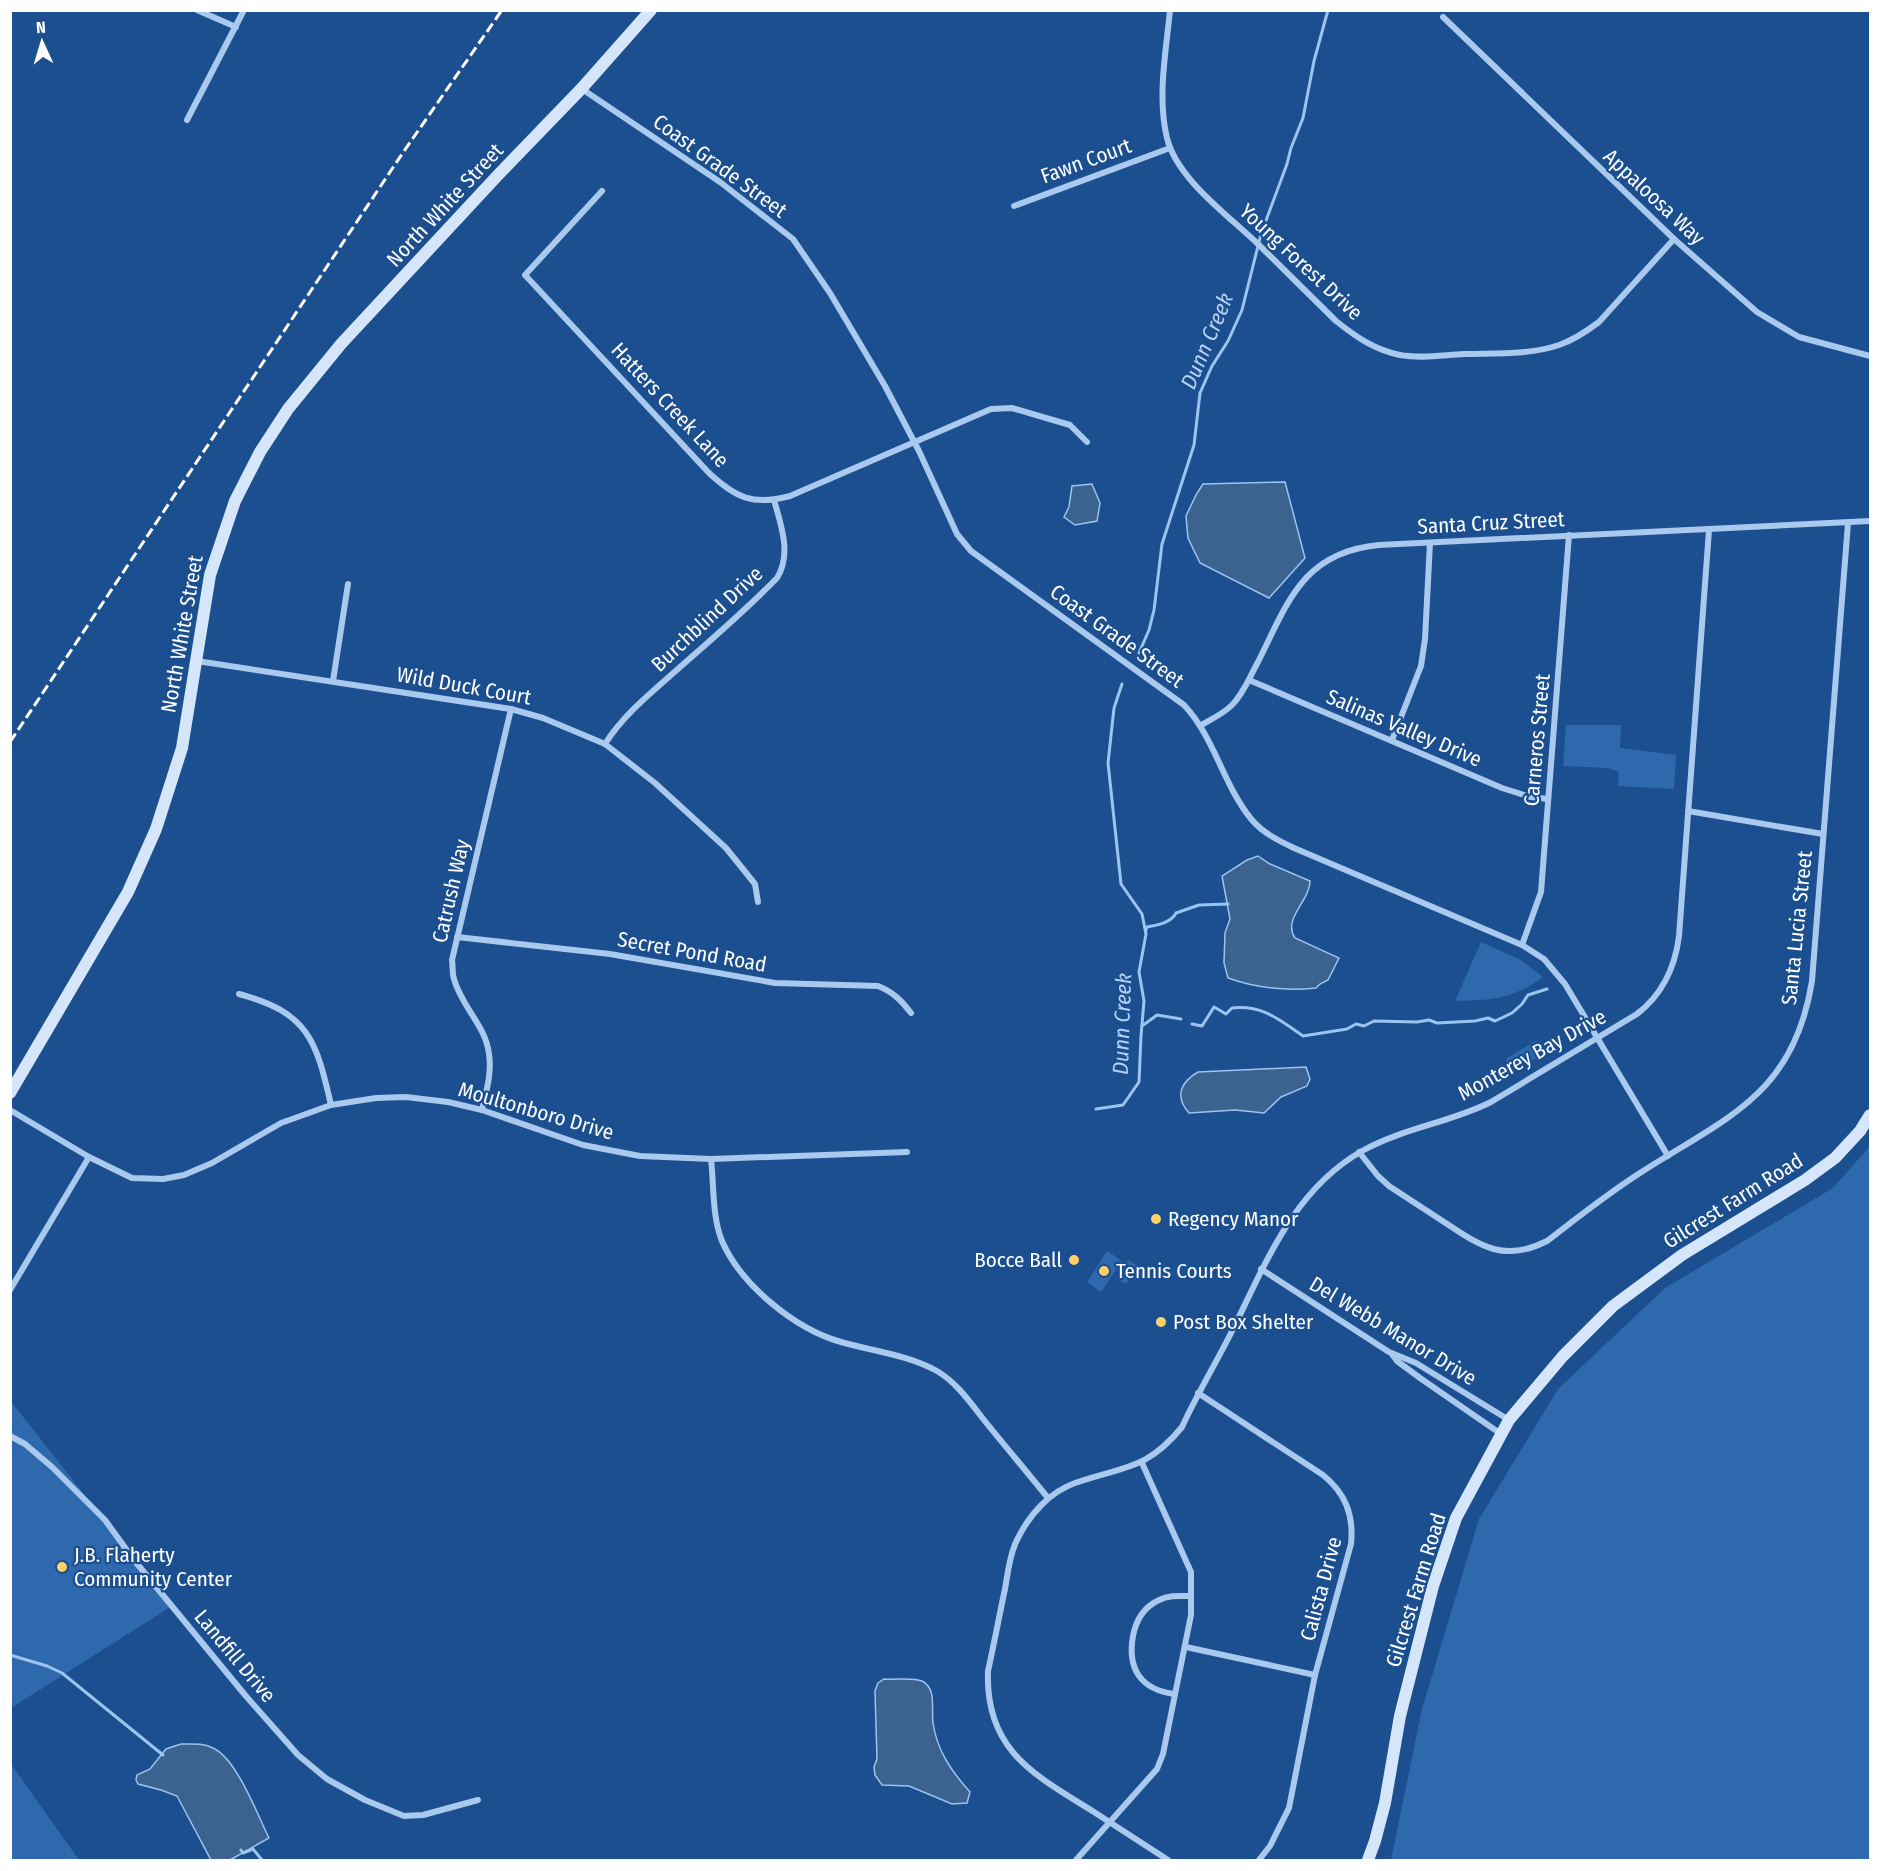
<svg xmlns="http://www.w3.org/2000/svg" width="1881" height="1871" font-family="'Fira Sans Condensed',sans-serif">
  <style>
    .green { fill: #2e69ad }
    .water { fill: #3c6290; stroke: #9cc4f0; stroke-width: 1.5 }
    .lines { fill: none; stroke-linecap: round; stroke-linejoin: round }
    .stream { stroke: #9cc4f0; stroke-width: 3 }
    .minor { stroke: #a9c9ee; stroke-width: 6 }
    .secondary { stroke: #d6e6fa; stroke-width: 12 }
    .rail { stroke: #fff; stroke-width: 3; stroke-dasharray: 10 4.5; stroke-linecap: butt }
    .poi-dot { fill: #ffd166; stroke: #1b4f8f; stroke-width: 2 }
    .labels { text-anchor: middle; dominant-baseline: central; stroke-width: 4.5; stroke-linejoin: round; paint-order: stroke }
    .street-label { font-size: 21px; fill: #fff; stroke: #1b4f8f }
    .poi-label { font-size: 21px; fill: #fff; stroke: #1b4f8f; text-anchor: start }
    .water-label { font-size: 22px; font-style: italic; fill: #b5d3f5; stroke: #1b4f8f }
  </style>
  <rect width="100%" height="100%" fill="#1b4f8f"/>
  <g class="green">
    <polygon points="1566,725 1621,725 1620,748 1676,755 1674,789 1618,786 1619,772 1608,768 1563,766"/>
    <path d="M1481,942L1519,959L1543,977C1511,1000 1492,1000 1455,1001Z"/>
    <polygon points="1535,1041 1541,1043 1545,1053 1510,1073 1505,1065 1507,1058"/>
    <polygon points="1870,1146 1870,1860 1391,1860 1422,1709 1479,1519 1558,1389 1665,1288 1833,1188"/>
    <polygon points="1107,1251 1122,1261 1101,1292 1087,1282"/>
    <polygon points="1128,1260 1137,1265 1126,1284 1117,1279"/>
    <polygon points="10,1400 172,1606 11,1708 10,1708"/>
    <polygon points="10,1764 11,1764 79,1860 11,1860"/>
  </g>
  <g class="water">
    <polygon points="1285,482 1305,558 1269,598 1200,563 1188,538 1186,516 1196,495 1203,484"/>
    <polygon points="1092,484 1100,503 1097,521 1075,525 1064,517 1069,507 1072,486"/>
    <path d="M1258,856L1270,864L1310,881C1310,901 1282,919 1295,938L1339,958L1328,980L1320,984L1316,988C1287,991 1256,988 1228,978L1224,963L1225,933L1230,919L1222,876L1247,860Z"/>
    <path d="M1306,1067L1310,1079L1307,1086L1281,1097L1264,1113L1235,1110L1189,1113C1174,1096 1181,1082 1198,1072Z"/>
    <path d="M884,1679C895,1680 912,1677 922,1681C937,1688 931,1710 933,1723C937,1751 952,1772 970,1792L967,1803L952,1804L909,1786L882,1785L875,1775L874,1767L877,1759L875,1691L878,1683Z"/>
    <path d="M181,1744C192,1744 203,1743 213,1748C237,1759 257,1814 269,1838L230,1860H211L177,1796L161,1790L138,1784L136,1780L137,1775L150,1769L166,1749Z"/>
  </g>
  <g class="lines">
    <g class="stream">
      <polyline points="1139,653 1149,630 1154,610 1162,544 1194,445 1200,393 1212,366 1228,341 1242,310 1261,234 1287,164 1291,148 1303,118 1314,61 1328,10"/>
      <path d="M1146,930L1147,927C1157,925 1171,923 1176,913L1199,905L1228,904"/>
      <path d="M1192,1024L1202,1026L1214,1007L1226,1014L1232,1008C1263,1005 1278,1019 1303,1036L1347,1029L1356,1024L1364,1026L1374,1021L1417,1022L1429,1020L1437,1023L1475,1021L1488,1018L1495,1021L1512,1013L1522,1004L1528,995L1547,989"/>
      <polyline points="1142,1026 1157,1015 1181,1019"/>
      <polyline points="1096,1109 1123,1105 1139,1082 1141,1036 1144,1001 1139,972 1146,934 1142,914 1121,884 1108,763 1114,708 1122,684"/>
      <polyline points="10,1655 47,1666 62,1673 163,1755"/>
      <polyline points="241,1850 243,1853 253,1849 262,1860"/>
    </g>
    <g class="minor">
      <polyline points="197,10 236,27"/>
      <path d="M1170,10C1166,52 1157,97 1167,138C1177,179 1228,215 1258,244C1284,270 1310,295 1336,321C1356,337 1375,350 1400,355C1421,359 1443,355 1464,354C1495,353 1530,355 1559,345C1574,340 1587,331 1599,322L1674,239"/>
      <polyline points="1443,17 1674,239 1757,312 1799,337 1870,356"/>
      <path d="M582,89L720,182L793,239L830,293L885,386L919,451L957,534L971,551L1184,705C1215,738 1223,785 1252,820C1263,833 1279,841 1294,848L1522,945L1544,959L1565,984L1668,1156"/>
      <polyline points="187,120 244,10"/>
      <path d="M602,191L525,275L709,473C736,498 753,506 790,496L991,409L1012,408L1070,425L1087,442"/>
      <polyline points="1014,206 1170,148"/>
      <polyline points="197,661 511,709 543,718 605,744 655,783 726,848 755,884 758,902"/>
      <polyline points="1249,680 1502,788 1530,797 1548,799"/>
      <polyline points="333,681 348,584"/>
      <path d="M1201,725C1212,719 1223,714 1232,705C1244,693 1250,676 1258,662C1288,602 1303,552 1379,545L1870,521"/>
      <polyline points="1392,740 1421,666 1425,639 1430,543"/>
      <path d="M605,744C624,714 652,692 679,668C712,639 746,610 777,578C792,554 781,525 774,500"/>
      <polyline points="1688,811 1823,834"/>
      <path d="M457,937L610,954L775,983L878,986C893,992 901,1000 911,1013"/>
      <polyline points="1522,945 1541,892 1569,535"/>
      <path d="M239,994C309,1013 316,1040 331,1105"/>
      <polyline points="10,1110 89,1157 132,1178 163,1179 184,1175 212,1163 281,1123 331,1105 376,1098 406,1097 448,1102 482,1110 583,1145 640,1156 711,1159 907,1152"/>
      <path d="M482,1110C486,1092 492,1074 489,1054C486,1026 461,1006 454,979C452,973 453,966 452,960L511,709"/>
      <path d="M1359,1152L1378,1176L1389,1186C1407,1198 1426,1210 1444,1222C1480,1246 1504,1263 1547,1241C1577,1218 1607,1194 1640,1173C1727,1117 1794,1095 1812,981L1848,523"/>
      <path d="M711,1159C714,1185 712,1217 722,1241C741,1285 795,1329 841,1342C872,1351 909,1355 937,1371C957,1383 970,1402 984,1420C1005,1446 1027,1472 1048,1498"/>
      <polyline points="1261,1269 1389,1352 1416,1363 1509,1420"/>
      <polyline points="10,1290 89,1157"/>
      <polyline points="1392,1354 1397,1361 1420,1378 1501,1434"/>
      <path d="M1198,1393L1323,1475C1345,1493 1354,1514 1351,1544L1315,1675L1289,1808L1270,1846L1259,1860"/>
      <polyline points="10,1436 25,1444 52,1467 105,1520 134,1560 245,1695 298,1755 327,1779 365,1800 404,1816 423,1815 478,1800"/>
      <polyline points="1186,1647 1315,1675"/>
      <path d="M1175,1694C1141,1690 1127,1669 1133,1636C1136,1620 1144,1607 1159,1600C1169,1595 1180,1596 1191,1596"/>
      <polyline points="1076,1860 1157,1769 1163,1754 1191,1615 1191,1572 1142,1463"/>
      <path d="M1168,1860C1143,1844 1119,1828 1094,1812C1035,1775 985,1751 988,1671C994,1644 999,1617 1005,1589C1008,1572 1010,1552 1019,1536C1031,1513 1050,1492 1075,1483C1123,1466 1146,1471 1182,1427C1198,1392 1218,1360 1235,1325C1267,1260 1295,1189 1362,1151C1403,1128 1449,1123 1491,1102L1637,1014C1663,994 1675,968 1679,936L1709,530"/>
    </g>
    <g class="secondary">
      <polyline points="10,1093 128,892 156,829 182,748 210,575 235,501 260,452 288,409 341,344 498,175 582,88 651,10"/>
      <polyline points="1368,1860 1375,1841 1385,1803 1400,1716 1433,1586 1456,1518 1509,1420 1563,1356 1613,1306 1682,1255 1805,1180 1835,1158 1860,1131 1870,1115"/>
    </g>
    <polyline class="rail" points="10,742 402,154 502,10"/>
  </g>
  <g class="poi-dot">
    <circle cx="1156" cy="1219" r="6"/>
    <circle cx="1074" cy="1260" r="6"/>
    <circle cx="1104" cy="1271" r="6"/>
    <circle cx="1161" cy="1322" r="6"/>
    <circle cx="62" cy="1567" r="6"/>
  </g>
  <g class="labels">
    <g class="street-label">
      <text transform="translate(1086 161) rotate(-20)">Fawn Court</text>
      <text transform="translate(720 166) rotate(36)">Coast Grade Street</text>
      <text transform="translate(1654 197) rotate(43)">Appaloosa Way</text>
      <text transform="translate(445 205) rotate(-47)">North White Street</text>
      <text transform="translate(1301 262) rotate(43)">Young Forest Drive</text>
      <text transform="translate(670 405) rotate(47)">Hatters Creek Lane</text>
      <text transform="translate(1491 523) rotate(-3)">Santa Cruz Street</text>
      <text transform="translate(707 619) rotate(-43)">Burchblind Drive</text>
      <text transform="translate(182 634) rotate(-80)">North White Street</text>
      <text transform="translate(1117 636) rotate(36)">Coast Grade Street</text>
      <text transform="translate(464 686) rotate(10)">Wild Duck Court</text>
      <text transform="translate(1404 728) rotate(23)">Salinas Valley Drive</text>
      <text transform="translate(1537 740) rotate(-85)">Carneros Street</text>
      <text transform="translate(451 891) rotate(-77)">Catrush Way</text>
      <text transform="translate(1797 928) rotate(-84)">Santa Lucia Street</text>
      <text transform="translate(692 952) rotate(10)">Secret Pond Road</text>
      <text transform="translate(1532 1055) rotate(-29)">Monterey Bay Drive</text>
      <text transform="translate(536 1111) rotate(16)">Moultonboro Drive</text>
      <text transform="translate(1733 1201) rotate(-32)">Gilcrest Farm Road</text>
      <text transform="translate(1393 1331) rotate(31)">Del Webb Manor Drive</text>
      <text transform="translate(1321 1589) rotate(-75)">Calista Drive</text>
      <text transform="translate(1416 1590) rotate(-73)">Gilcrest Farm Road</text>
      <text transform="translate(235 1656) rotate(50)">Landfill Drive</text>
    </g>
    <g class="poi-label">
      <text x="1168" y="1219">Regency Manor</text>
      <text x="1062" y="1260" text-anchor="end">Bocce Ball</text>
      <text x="1116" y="1271">Tennis Courts</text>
      <text x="1173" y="1322">Post Box Shelter</text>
      <text x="74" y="1555">J.B. Flaherty<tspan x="74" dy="24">Community Center</tspan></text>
    </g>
    <g class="water-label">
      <text transform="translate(1207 341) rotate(-67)">Dunn Creek</text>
      <text transform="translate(1122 1024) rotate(-88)">Dunn Creek</text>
    </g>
  </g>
  <rect width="1881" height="1871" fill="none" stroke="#ffffff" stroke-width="24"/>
  <g transform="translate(42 42) rotate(356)" stroke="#1b4f8f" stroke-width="4.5" paint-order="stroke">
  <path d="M0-4.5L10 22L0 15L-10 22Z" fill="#ffffff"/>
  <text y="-9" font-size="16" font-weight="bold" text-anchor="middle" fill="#ffffff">N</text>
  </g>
</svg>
